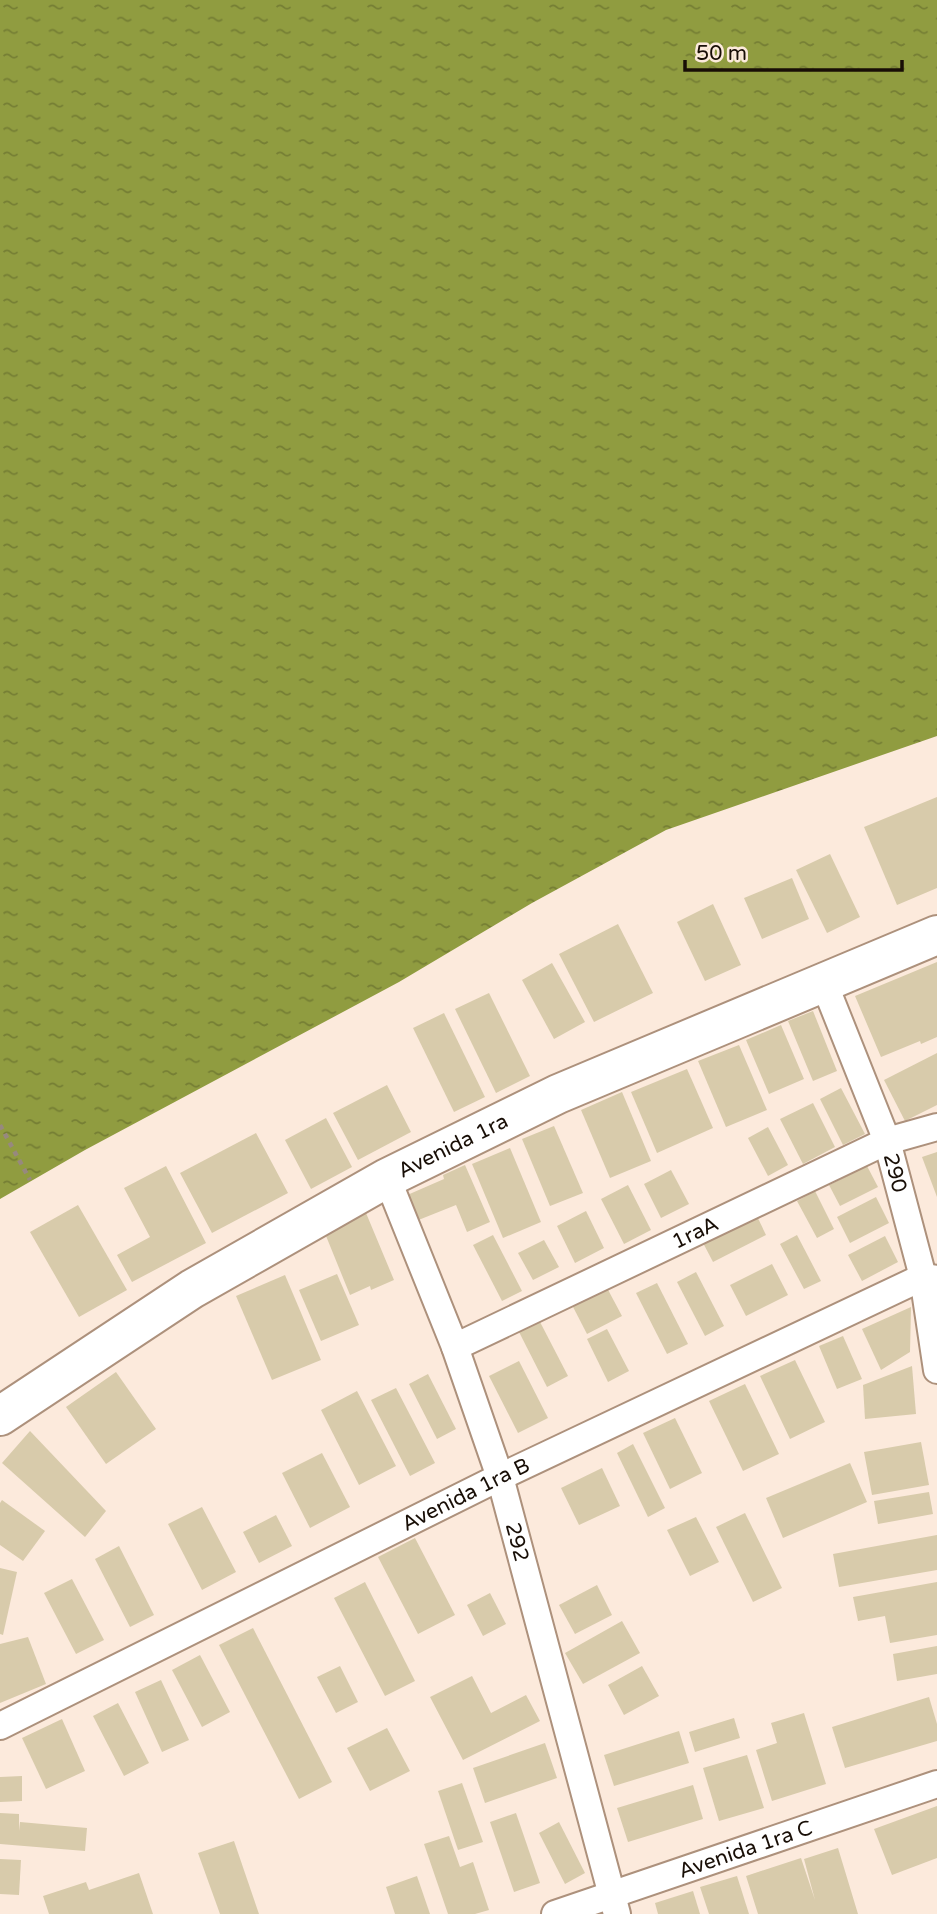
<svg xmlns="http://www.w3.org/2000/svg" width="937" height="1914" font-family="'Varela Round',sans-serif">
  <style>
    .water { fill: url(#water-ripples) }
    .building { fill: #d8cbab }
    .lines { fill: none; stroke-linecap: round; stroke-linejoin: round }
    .street-casing { stroke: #ad917c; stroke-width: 30 }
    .secondary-casing { stroke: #ad917c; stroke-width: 42 }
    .path { stroke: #97897e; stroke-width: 4.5; stroke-dasharray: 5 5; stroke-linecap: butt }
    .street { stroke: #fff; stroke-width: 26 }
    .secondary { stroke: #fff; stroke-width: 38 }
    .labels { text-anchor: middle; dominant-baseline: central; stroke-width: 7; stroke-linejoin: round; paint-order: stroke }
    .street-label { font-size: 21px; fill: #180e06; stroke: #fceadc }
  </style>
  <defs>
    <pattern id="water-ripples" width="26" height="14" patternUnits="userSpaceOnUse" patternTransform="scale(1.75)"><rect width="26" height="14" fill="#909c40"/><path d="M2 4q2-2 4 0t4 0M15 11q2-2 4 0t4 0" fill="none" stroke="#757e34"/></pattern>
  </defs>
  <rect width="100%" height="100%" fill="#fceadc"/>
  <polygon class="water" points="0,0 937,0 937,736 666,830 532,903 399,982 85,1150 0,1199"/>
  <g class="building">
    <polygon points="937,797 937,888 897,905 864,827"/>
    <polygon points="830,854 860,917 827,933 796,870"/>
    <polygon points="792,878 809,919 762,939 744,898"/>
    <polygon points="713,904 741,965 705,981 677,922"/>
    <polygon points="618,924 653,993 594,1022 559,954"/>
    <polygon points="937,962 937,1037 921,1044 920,1041 881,1057 855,996"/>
    <polygon points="552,963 585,1022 554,1039 522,980"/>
    <polygon points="489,993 530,1076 496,1093 455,1009"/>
    <polygon points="813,1011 837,1071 813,1081 788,1021"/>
    <polygon points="444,1013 485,1097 454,1112 413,1028"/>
    <polygon points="781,1025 804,1079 769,1094 746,1040"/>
    <polygon points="739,1045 767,1110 726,1127 698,1061"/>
    <polygon points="937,1053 937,1105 905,1121 884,1080"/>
    <polygon points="687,1069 713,1128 657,1153 631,1092"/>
    <polygon points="387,1085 411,1132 358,1160 333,1113"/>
    <polygon points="841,1088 865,1134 843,1145 820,1099"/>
    <polygon points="622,1092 651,1161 610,1178 581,1110"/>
    <polygon points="813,1103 835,1147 803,1164 780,1119"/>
    <polygon points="326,1118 352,1167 311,1189 285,1140"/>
    <polygon points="554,1126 583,1193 550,1206 522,1139"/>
    <polygon points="768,1127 788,1165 768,1176 748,1138"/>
    <polygon points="256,1133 288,1193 212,1233 180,1173"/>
    <polygon points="510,1148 541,1222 503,1238 472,1164"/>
    <polygon points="937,1152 937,1197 922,1157"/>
    <polygon points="465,1165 490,1222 467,1232 456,1205 416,1221 405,1196 444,1179 443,1175"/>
    <polygon points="166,1166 206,1243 132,1282 117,1255 150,1237 124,1188"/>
    <polygon points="867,1166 878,1187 840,1206 829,1185"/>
    <polygon points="671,1170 689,1204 661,1218 644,1184"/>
    <polygon points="628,1185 651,1230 624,1244 601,1199"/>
    <polygon points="815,1191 834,1229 817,1238 797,1201"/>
    <polygon points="876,1197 889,1223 850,1243 837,1217"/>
    <polygon points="78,1205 127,1290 79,1317 30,1232"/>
    <polygon points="586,1211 604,1248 575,1263 557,1226"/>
    <polygon points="755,1212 766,1235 713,1262 701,1239"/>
    <polygon points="366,1213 394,1280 371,1290 370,1286 350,1295 324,1231"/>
    <polygon points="493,1235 522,1291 502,1301 473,1245"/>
    <polygon points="797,1235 821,1281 804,1289 780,1244"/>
    <polygon points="885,1236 898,1262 862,1281 848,1255"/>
    <polygon points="544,1240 559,1267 533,1280 518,1253"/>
    <polygon points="772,1264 788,1295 746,1316 730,1285"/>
    <polygon points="696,1272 724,1326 705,1336 677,1282"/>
    <polygon points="337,1274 359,1325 321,1341 299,1290"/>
    <polygon points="285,1275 321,1360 272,1380 236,1296"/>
    <polygon points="657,1283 688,1344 667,1354 636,1293"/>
    <polygon points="606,1286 622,1316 587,1334 571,1303"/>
    <polygon points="911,1307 910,1352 881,1370 862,1329"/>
    <polygon points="539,1320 568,1376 547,1387 518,1330"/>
    <polygon points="607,1329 629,1371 608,1382 587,1339"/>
    <polygon points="843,1336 862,1379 837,1389 819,1346"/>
    <polygon points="795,1360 825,1422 790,1439 760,1376"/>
    <polygon points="519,1361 548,1418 518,1433 489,1376"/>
    <polygon points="912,1366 916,1414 865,1419 863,1385"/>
    <polygon points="116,1372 156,1429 106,1464 66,1407"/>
    <polygon points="428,1374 456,1429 437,1439 409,1384"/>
    <polygon points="745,1384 779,1454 743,1471 709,1401"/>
    <polygon points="396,1388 435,1463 410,1476 371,1400"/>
    <polygon points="357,1391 396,1466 359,1485 321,1410"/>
    <polygon points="675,1418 702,1473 670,1489 643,1433"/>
    <polygon points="30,1431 106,1511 85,1537 2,1463"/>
    <polygon points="921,1442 929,1485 872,1495 864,1452"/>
    <polygon points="633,1444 665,1508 648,1517 617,1453"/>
    <polygon points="322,1453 350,1507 310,1528 282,1473"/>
    <polygon points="850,1463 867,1502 783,1538 766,1498"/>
    <polygon points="602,1468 620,1506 579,1525 561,1488"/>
    <polygon points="929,1492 933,1514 878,1524 874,1501"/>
    <polygon points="2,1500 45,1531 23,1561 0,1545 0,1503"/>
    <polygon points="202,1507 236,1572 202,1590 168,1524"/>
    <polygon points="745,1513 782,1588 753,1602 716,1527"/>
    <polygon points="276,1515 292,1546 259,1563 243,1532"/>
    <polygon points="696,1517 719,1562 690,1576 667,1530"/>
    <polygon points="937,1535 937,1570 839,1587 833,1554"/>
    <polygon points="415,1538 455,1615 418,1634 378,1557"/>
    <polygon points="119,1546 154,1615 130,1627 95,1559"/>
    <polygon points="0,1568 17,1572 3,1635 0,1634"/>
    <polygon points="72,1579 104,1640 76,1654 44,1593"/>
    <polygon points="365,1582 415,1681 385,1696 334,1598"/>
    <polygon points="937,1582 937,1635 890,1643 885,1616 858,1621 853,1597"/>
    <polygon points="597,1585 612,1615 575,1634 559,1605"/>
    <polygon points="490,1593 506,1624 483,1636 467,1605"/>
    <polygon points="622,1621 640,1653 583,1684 565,1653"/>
    <polygon points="253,1628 332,1782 299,1799 219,1645"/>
    <polygon points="28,1637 46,1684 0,1703 0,1644"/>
    <polygon points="937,1646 937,1674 897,1681 893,1654"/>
    <polygon points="200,1655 230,1712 202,1727 172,1670"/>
    <polygon points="340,1666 358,1702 336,1713 317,1677"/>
    <polygon points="642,1666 659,1696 624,1715 608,1685"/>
    <polygon points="472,1676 491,1713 526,1695 540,1721 463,1760 430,1697"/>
    <polygon points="161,1680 189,1740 162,1752 135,1692"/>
    <polygon points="929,1697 937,1724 937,1741 845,1768 832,1727"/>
    <polygon points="118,1703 149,1763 124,1776 93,1716"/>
    <polygon points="804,1713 826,1784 772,1801 756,1750 777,1743 771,1723"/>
    <polygon points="734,1718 740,1738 695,1752 689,1732"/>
    <polygon points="62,1719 85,1771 46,1789 22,1738"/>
    <polygon points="387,1728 410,1771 370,1791 347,1748"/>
    <polygon points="679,1731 689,1763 614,1786 604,1755"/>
    <polygon points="545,1743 557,1778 485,1803 473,1768"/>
    <polygon points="747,1755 764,1808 719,1821 703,1768"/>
    <polygon points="22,1776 22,1801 0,1802 0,1777"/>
    <polygon points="462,1783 483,1842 458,1850 438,1791"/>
    <polygon points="693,1785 703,1819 628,1842 617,1808"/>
    <polygon points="937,1806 937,1858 892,1875 874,1829"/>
    <polygon points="0,1813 19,1814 19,1831 20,1822 87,1828 85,1851 0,1844"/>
    <polygon points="516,1813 540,1883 514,1892 490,1822"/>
    <polygon points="559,1822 585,1873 565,1884 539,1833"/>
    <polygon points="449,1836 460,1867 473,1862 489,1910 475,1914 448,1914 424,1844"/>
    <polygon points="234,1841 259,1914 220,1914 198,1853"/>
    <polygon points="838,1848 858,1914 758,1914 746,1876 801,1858 815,1900 804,1859"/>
    <polygon points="0,1859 21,1860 19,1895 0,1894"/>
    <polygon points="139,1873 153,1914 49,1914 43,1896 86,1882 89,1890"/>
    <polygon points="417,1876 430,1914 395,1914 386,1887"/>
    <polygon points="737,1876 749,1914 709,1914 700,1887"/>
    <polygon points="693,1891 700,1914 658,1914 655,1903"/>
  </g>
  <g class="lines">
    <g class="street-casing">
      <g id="street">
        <path id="s1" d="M824,983L887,1141L923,1277L937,1370"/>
        <path id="s2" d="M387,1178L455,1347L500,1477L617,1914"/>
        <path id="s3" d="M455,1347L887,1141L937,1127"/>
        <path id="s4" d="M0,1726L500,1477L923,1277L937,1279"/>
        <path id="s5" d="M555,1914L937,1784"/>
      </g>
    </g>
    <g class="secondary-casing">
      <g id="secondary">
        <path id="s6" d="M0,1416L192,1289L387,1178L558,1094L937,935"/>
      </g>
    </g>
    <polyline class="path" points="0,1125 30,1180"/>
    <use href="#street" class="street"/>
    <use href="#secondary" class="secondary"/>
  </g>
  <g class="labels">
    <g class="street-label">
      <text stroke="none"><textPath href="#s6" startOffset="528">Avenida 1ra</textPath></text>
      <text stroke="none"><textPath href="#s1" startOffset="203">290</textPath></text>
      <text stroke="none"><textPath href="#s3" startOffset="266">1raA</textPath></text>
      <text stroke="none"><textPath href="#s4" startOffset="520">Avenida 1ra B</textPath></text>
      <text stroke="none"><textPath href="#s2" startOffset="387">292</textPath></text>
      <text stroke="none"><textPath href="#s5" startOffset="201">Avenida 1ra C</textPath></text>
    </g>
  </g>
  <path d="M685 60v10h217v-10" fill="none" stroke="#180e06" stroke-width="3.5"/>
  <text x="696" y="60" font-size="21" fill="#180e06" stroke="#fceadc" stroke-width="5" paint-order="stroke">50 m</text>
</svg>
